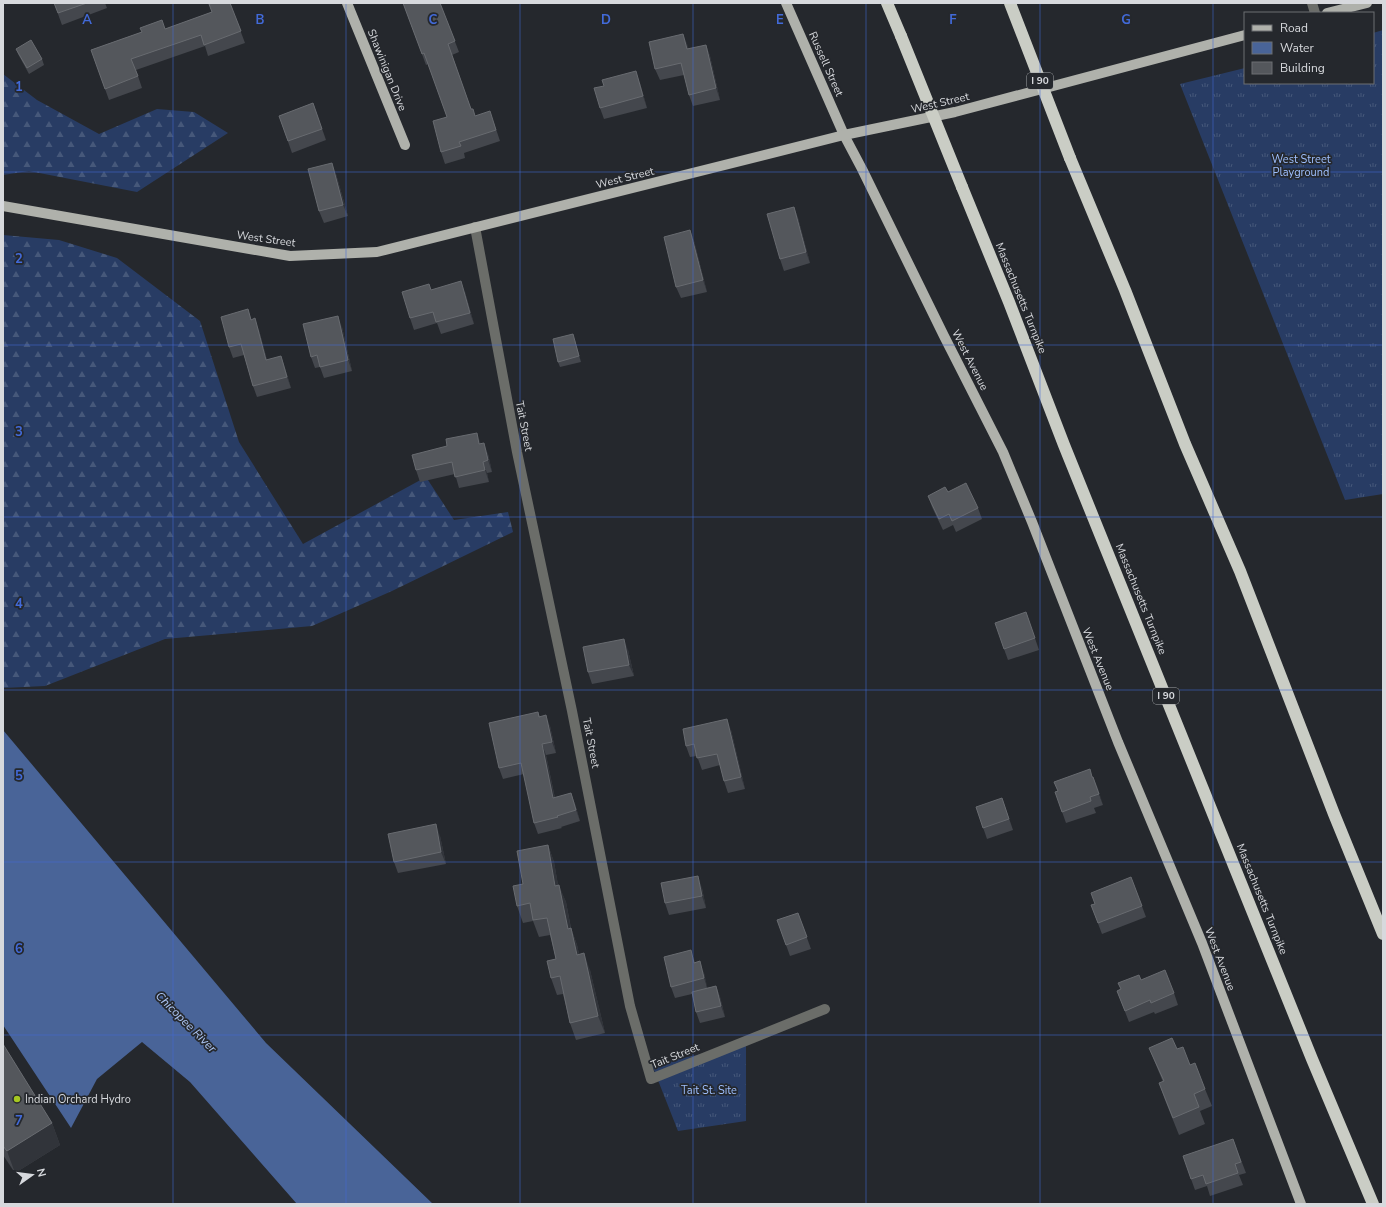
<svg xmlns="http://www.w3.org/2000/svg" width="1386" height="1207" font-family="'Nunito Sans',sans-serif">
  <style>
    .grass { fill: url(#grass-tufts) }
    .forest { fill: url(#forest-firs) }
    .water { fill: #496498 }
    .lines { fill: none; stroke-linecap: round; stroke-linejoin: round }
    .minor { stroke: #6b6d69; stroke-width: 10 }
    .major { stroke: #afb1ab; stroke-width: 10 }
    .highway { stroke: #cacdc5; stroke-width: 12 }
    .highway-bridge { stroke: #cacdc5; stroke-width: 12 }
    .wall { fill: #44474d }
    .shaded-wall { fill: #31343a }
    .building { fill: #54575c; stroke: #686b70 }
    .grid { fill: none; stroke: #426ad9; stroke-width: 1; stroke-opacity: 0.55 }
    .poi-dot { fill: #a6c821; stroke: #25282d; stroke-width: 1.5 }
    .labels { text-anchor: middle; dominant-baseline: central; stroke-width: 3.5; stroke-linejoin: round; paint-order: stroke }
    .shield { fill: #25282d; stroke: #a2a4a8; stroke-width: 1 }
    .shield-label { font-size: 10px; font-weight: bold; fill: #d7d9dd }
    .street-label { font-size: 11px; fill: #d7d9dd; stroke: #25282d }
    .park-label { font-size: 11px; fill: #9ebffe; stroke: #25282d }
    .poi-label { font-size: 11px; fill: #d7d9dd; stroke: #25282d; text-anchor: start }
    .water-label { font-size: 12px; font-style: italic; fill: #adc6f5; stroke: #25282d }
    .grid-label { font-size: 13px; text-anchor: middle; font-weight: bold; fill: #426ad9; stroke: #25282d; stroke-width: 3.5; stroke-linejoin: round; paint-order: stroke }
  </style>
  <defs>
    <pattern id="grass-tufts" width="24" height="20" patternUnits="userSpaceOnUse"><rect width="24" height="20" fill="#283c64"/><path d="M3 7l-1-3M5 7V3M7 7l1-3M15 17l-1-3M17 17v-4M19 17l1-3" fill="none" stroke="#46587a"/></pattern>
    <pattern id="forest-firs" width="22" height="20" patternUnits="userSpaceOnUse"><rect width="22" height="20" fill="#283c64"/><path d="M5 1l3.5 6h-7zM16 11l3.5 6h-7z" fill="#46587a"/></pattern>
  </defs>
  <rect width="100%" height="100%" fill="#25282d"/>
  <g class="grass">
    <polygon points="1383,30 1383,494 1345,500 1180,84 1245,68 1245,83 1373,83 1373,33"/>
    <polygon points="746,1044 746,1121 678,1131 652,1065"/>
  </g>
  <g class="forest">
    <polygon points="3,74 37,100 99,134 157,109 194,112 228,133 137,192 29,171 3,175"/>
    <polygon points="3,235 59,240 117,258 200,321 239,442 303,544 426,477 454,520 508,512 513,532 392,591 312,626 165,639 45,686 3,688"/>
  </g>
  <polygon class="water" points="3,730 266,1043 433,1204 297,1204 190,1082 142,1042 97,1079 71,1128 3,1025"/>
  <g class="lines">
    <g class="minor">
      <polyline points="1312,3 1315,13"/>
      <polyline points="475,227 517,452 572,711 630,1006 651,1079 825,1009"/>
    </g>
    <g class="major">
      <polyline points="347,3 405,145"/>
      <polyline points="786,3 844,135 862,169 944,336 1003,452 1032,522 1118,742 1202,943 1301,1204"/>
      <polyline points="1327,13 1367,3"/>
      <polyline points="3,206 290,256 377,252 844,135 955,112 1245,35"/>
    </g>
    <g class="highway">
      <polyline points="887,3 901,36"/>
      <polyline points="1070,158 1125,290 1185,444 1240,571 1334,814 1383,934"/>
      <polyline points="962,187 1009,302 1064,445 1312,1059 1373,1204"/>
    </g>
    <g class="highway-bridge">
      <polyline points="1010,3 1070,158"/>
      <polyline points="901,36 962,187"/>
    </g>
  </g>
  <g class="wall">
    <polygon points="54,3 105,3 107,8 62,25"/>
    <polygon points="230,3 245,43 208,56 205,46 136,70 142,88 109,100 91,50 142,32 165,29 212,12"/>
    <polygon points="403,3 440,3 459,52 452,55 471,109 473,109 475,116 494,123 500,141 464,153 465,158 445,164 441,152 447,117 428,64 426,65"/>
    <polygon points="706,45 710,56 720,100 693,106 689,95 684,75 660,80 655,69 688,46 688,49"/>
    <polygon points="16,49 42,59 44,65 29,74 18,54"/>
    <polygon points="640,83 647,108 604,119 600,108"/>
    <polygon points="313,103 326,140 292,153 279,116"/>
    <polygon points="336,174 348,216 324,223 319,211"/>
    <polygon points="794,207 798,218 810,263 784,271 780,259"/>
    <polygon points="690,230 694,241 707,292 681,298 676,287"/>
    <polygon points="431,290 465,292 474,324 441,334 437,323 414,330 410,318"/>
    <polygon points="248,309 251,319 259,330 267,360 281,356 285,368 291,388 257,397 253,386 244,355 233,358 229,347"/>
    <polygon points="342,327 352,371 324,378 320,367 315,368 311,357"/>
    <polygon points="575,340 581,362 560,367 558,362"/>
    <polygon points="481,444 488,454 492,472 487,473 489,482 459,488 455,474 420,482 416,470"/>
    <polygon points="948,492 978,508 982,519 956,532 953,525 943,530 932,507 928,496"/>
    <polygon points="1026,612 1039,650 1008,660 1004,649"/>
    <polygon points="628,650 634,676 592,684 588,672"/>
    <polygon points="538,712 540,717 550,726 556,753 546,755 555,798 571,793 575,804 580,821 561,827 562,828 538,834 534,823 524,774 503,779 499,768"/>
    <polygon points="731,730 745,789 728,793 724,781 720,765 702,770 697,756 690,757 686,746"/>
    <polygon points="1093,777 1103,805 1094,808 1096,813 1066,823 1055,792"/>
    <polygon points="1002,798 1013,830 987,839 976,807"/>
    <polygon points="440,836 446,864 398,873 394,862"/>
    <polygon points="548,845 554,862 558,885 566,902 571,928 577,945 579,954 590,970 605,1033 576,1040 570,1023 563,994 557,995 551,978 556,959 550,935 539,937 533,921 523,923 517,906 523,884"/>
    <polygon points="1131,877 1146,917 1102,934 1091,905 1095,904"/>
    <polygon points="702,888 706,908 669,915 665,903"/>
    <polygon points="798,913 811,949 790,956 777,920"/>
    <polygon points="695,962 704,973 707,988 716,986 720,997 725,1017 700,1023 696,1012 692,994 675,998 671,987"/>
    <polygon points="1141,980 1174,993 1178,1005 1155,1014 1154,1012 1129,1022 1117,991 1121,989 1118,983"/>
    <polygon points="3,1044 52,1123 60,1145 15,1173 3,1155"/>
    <polygon points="1149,1048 1177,1049 1190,1065 1205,1089 1212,1106 1200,1111 1205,1124 1179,1135 1165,1100 1159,1083 1163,1082"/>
    <polygon points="1233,1139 1246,1173 1239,1175 1243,1185 1210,1196 1207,1186 1195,1190 1191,1179"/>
  </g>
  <g class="shaded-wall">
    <polygon points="683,34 688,46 691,61 687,49"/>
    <polygon points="706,45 710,56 720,100 716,88"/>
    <polygon points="636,71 640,83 647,108 643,96"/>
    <polygon points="332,163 336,174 348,216 343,205"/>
    <polygon points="794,207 798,218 810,263 806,252"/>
    <polygon points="690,230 694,241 707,292 703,280"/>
    <polygon points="461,281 465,292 474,324 470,313"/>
    <polygon points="338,316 342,327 352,371 348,360"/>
    <polygon points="255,318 259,330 270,372 266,360"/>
    <polygon points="573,334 575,340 581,362 579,356"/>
    <polygon points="281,356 285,368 291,388 287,377"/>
    <polygon points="477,433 481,444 479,444"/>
    <polygon points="484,443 488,454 492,472 488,460"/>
    <polygon points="483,462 487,473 489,482 485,470"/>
    <polygon points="624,639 628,650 634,676 629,665"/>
    <polygon points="546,715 550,726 556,753 552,742"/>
    <polygon points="727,719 731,730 745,789 741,777"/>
    <polygon points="542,744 546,755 557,809 553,798"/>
    <polygon points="1093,777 1098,788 1103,805 1099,794"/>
    <polygon points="571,793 575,804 580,821 576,810"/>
    <polygon points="436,824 440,836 446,864 441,852"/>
    <polygon points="548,845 554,862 561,902 555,886"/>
    <polygon points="698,876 702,888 706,908 702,896"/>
    <polygon points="559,885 566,902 574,946 568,929"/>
    <polygon points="571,928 577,945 583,971 577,955"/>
    <polygon points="691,950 695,962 698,974 694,963"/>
    <polygon points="584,953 590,970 605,1033 598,1016"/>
    <polygon points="700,961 704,973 708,990 704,978"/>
    <polygon points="716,986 720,997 725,1017 721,1006"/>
    <polygon points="52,1123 60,1145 15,1173 7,1151"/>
  </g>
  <g class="building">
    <polygon points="54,3 87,3 58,13"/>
    <polygon points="213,3 230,3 241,31 204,45 201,35 131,59 138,76 105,89 91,50 142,32 140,28 162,20 165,29 212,12 209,4"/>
    <polygon points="403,3 440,3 455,41 448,44 471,109 473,109 475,116 490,111 496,130 459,142 461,146 441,152 433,121 447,117 424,53 422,54"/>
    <polygon points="683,34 687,49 706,45 716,88 689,95 681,63 655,69 649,42"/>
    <polygon points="31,40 42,59 27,68 16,49"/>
    <polygon points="636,71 643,96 600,108 594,88 604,86 602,80"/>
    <polygon points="313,103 322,129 288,141 279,116"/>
    <polygon points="332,163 343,205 319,211 308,169"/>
    <polygon points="794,207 806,252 780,259 767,214"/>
    <polygon points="690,230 703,280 676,287 664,237"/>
    <polygon points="461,281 470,313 436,322 433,312 410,318 402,292 429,284 431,290"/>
    <polygon points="248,309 251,320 255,318 266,360 281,356 287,377 253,386 241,344 229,347 221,317"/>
    <polygon points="338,316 348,360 320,367 317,355 311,357 303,324"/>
    <polygon points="573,334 579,356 558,362 553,339"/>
    <polygon points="477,433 479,444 484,443 488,460 483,462 485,470 455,477 452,462 416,470 412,455 447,446 446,439"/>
    <polygon points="966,483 978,508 952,521 949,514 939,519 928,496 945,487 948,492"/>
    <polygon points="1026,612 1035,638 1004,649 995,623"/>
    <polygon points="624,639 629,665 588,672 583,647"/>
    <polygon points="538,712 539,717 546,715 552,742 542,744 553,798 571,793 576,810 557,816 558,817 534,823 521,763 499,768 489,723"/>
    <polygon points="727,719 741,777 724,781 717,754 697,758 694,744 686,746 683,729"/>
    <polygon points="1090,769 1092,777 1093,777 1099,794 1090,797 1091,801 1062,812 1055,792 1058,791 1054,782"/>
    <polygon points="1002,798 1009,819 983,828 976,807"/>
    <polygon points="436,824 441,852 394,862 388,834"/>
    <polygon points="548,845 555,886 559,885 568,929 571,928 577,955 584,953 598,1016 570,1023 560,976 551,978 547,961 556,959 547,918 533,920 530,903 517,906 513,886 523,884 517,851"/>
    <polygon points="698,876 702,896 665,903 661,883"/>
    <polygon points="1131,877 1142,906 1098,923 1091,905 1095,904 1091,893"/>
    <polygon points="798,913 807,937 786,945 777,920"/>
    <polygon points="691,950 694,963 700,961 704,978 671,987 664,957"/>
    <polygon points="1165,970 1174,993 1151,1003 1150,1000 1125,1011 1117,991 1121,989 1118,983 1139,975 1141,980"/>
    <polygon points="716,986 721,1006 696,1012 692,992"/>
    <polygon points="1172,1038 1177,1049 1183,1047 1190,1065 1195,1063 1205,1089 1194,1094 1199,1107 1173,1118 1159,1083 1164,1081 1149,1048"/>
    <polygon points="3,1044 52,1123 7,1151 3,1146"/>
    <polygon points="1233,1139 1241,1162 1235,1164 1238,1173 1206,1184 1203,1175 1191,1179 1183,1156"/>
  </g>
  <path class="grid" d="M173,3V1204M346,3V1204M520,3V1204M693,3V1204M866,3V1204M1040,3V1204M1213,3V1204M3,172H1383M3,345H1383M3,517H1383M3,690H1383M3,862H1383M3,1035H1383"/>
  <circle class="poi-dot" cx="17" cy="1099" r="4"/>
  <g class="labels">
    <g class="shield">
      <rect x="1027" y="73" width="26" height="16" rx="3"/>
      <rect x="1153" y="688" width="26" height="16" rx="3"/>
    </g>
    <g class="shield-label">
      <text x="1040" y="81">I 90</text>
      <text x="1166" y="696">I 90</text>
    </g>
    <g class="street-label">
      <text transform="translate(826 64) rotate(66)">Russell Street</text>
      <text transform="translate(387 70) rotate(68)">Shawinigan Drive</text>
      <text transform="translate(940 103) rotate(-13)">West Street</text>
      <text transform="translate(625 178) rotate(-14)">West Street</text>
      <text transform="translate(266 239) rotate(8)">West Street</text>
      <text transform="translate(1021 298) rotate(68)">Massachusetts Turnpike</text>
      <text transform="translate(970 360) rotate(63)">West Avenue</text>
      <text transform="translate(524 426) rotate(79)">Tait Street</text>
      <text transform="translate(1141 599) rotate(68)">Massachusetts Turnpike</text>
      <text transform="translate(1098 659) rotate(68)">West Avenue</text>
      <text transform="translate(591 743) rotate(79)">Tait Street</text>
      <text transform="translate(1262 899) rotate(68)">Massachusetts Turnpike</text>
      <text transform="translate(1220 959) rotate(69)">West Avenue</text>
      <text transform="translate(675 1056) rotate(-22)">Tait Street</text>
    </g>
    <g class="park-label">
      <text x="1301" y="159">West Street<tspan x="1301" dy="13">Playground</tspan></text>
      <text x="709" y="1090">Tait St. Site</text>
    </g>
    <g class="poi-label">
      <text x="25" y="1099">Indian Orchard Hydro</text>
    </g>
    <g class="water-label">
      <text transform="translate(186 1022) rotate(45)">Chicopee River</text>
    </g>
  </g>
  <g class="grid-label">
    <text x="87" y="24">A</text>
    <text x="260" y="24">B</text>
    <text x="433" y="24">C</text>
    <text x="606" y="24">D</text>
    <text x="780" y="24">E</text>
    <text x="953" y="24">F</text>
    <text x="1126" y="24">G</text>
    <text x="19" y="91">1</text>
    <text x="19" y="263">2</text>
    <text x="19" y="436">3</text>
    <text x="19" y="608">4</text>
    <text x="19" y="780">5</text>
    <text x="19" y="953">6</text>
    <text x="19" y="1125">7</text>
  </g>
  <rect width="1386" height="1207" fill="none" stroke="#d7d9dd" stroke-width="8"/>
  <rect x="1244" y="12" width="130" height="72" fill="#25282d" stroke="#6c6f73"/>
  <rect x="1252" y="25" width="20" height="6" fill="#afb1ab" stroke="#6c6f73"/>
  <text x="1280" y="32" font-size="12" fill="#d7d9dd">Road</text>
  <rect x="1252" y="42" width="20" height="12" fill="#496498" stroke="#6c6f73"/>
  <text x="1280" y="52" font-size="12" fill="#d7d9dd">Water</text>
  <rect x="1252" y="62" width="20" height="12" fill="#54575c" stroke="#6c6f73"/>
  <text x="1280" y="72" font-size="12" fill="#d7d9dd">Building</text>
  <g transform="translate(32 1175) rotate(76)" stroke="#25282d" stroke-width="3" paint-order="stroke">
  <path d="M0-3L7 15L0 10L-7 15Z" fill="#d7d9dd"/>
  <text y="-6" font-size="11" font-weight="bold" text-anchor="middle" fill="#d7d9dd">N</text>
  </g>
</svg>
